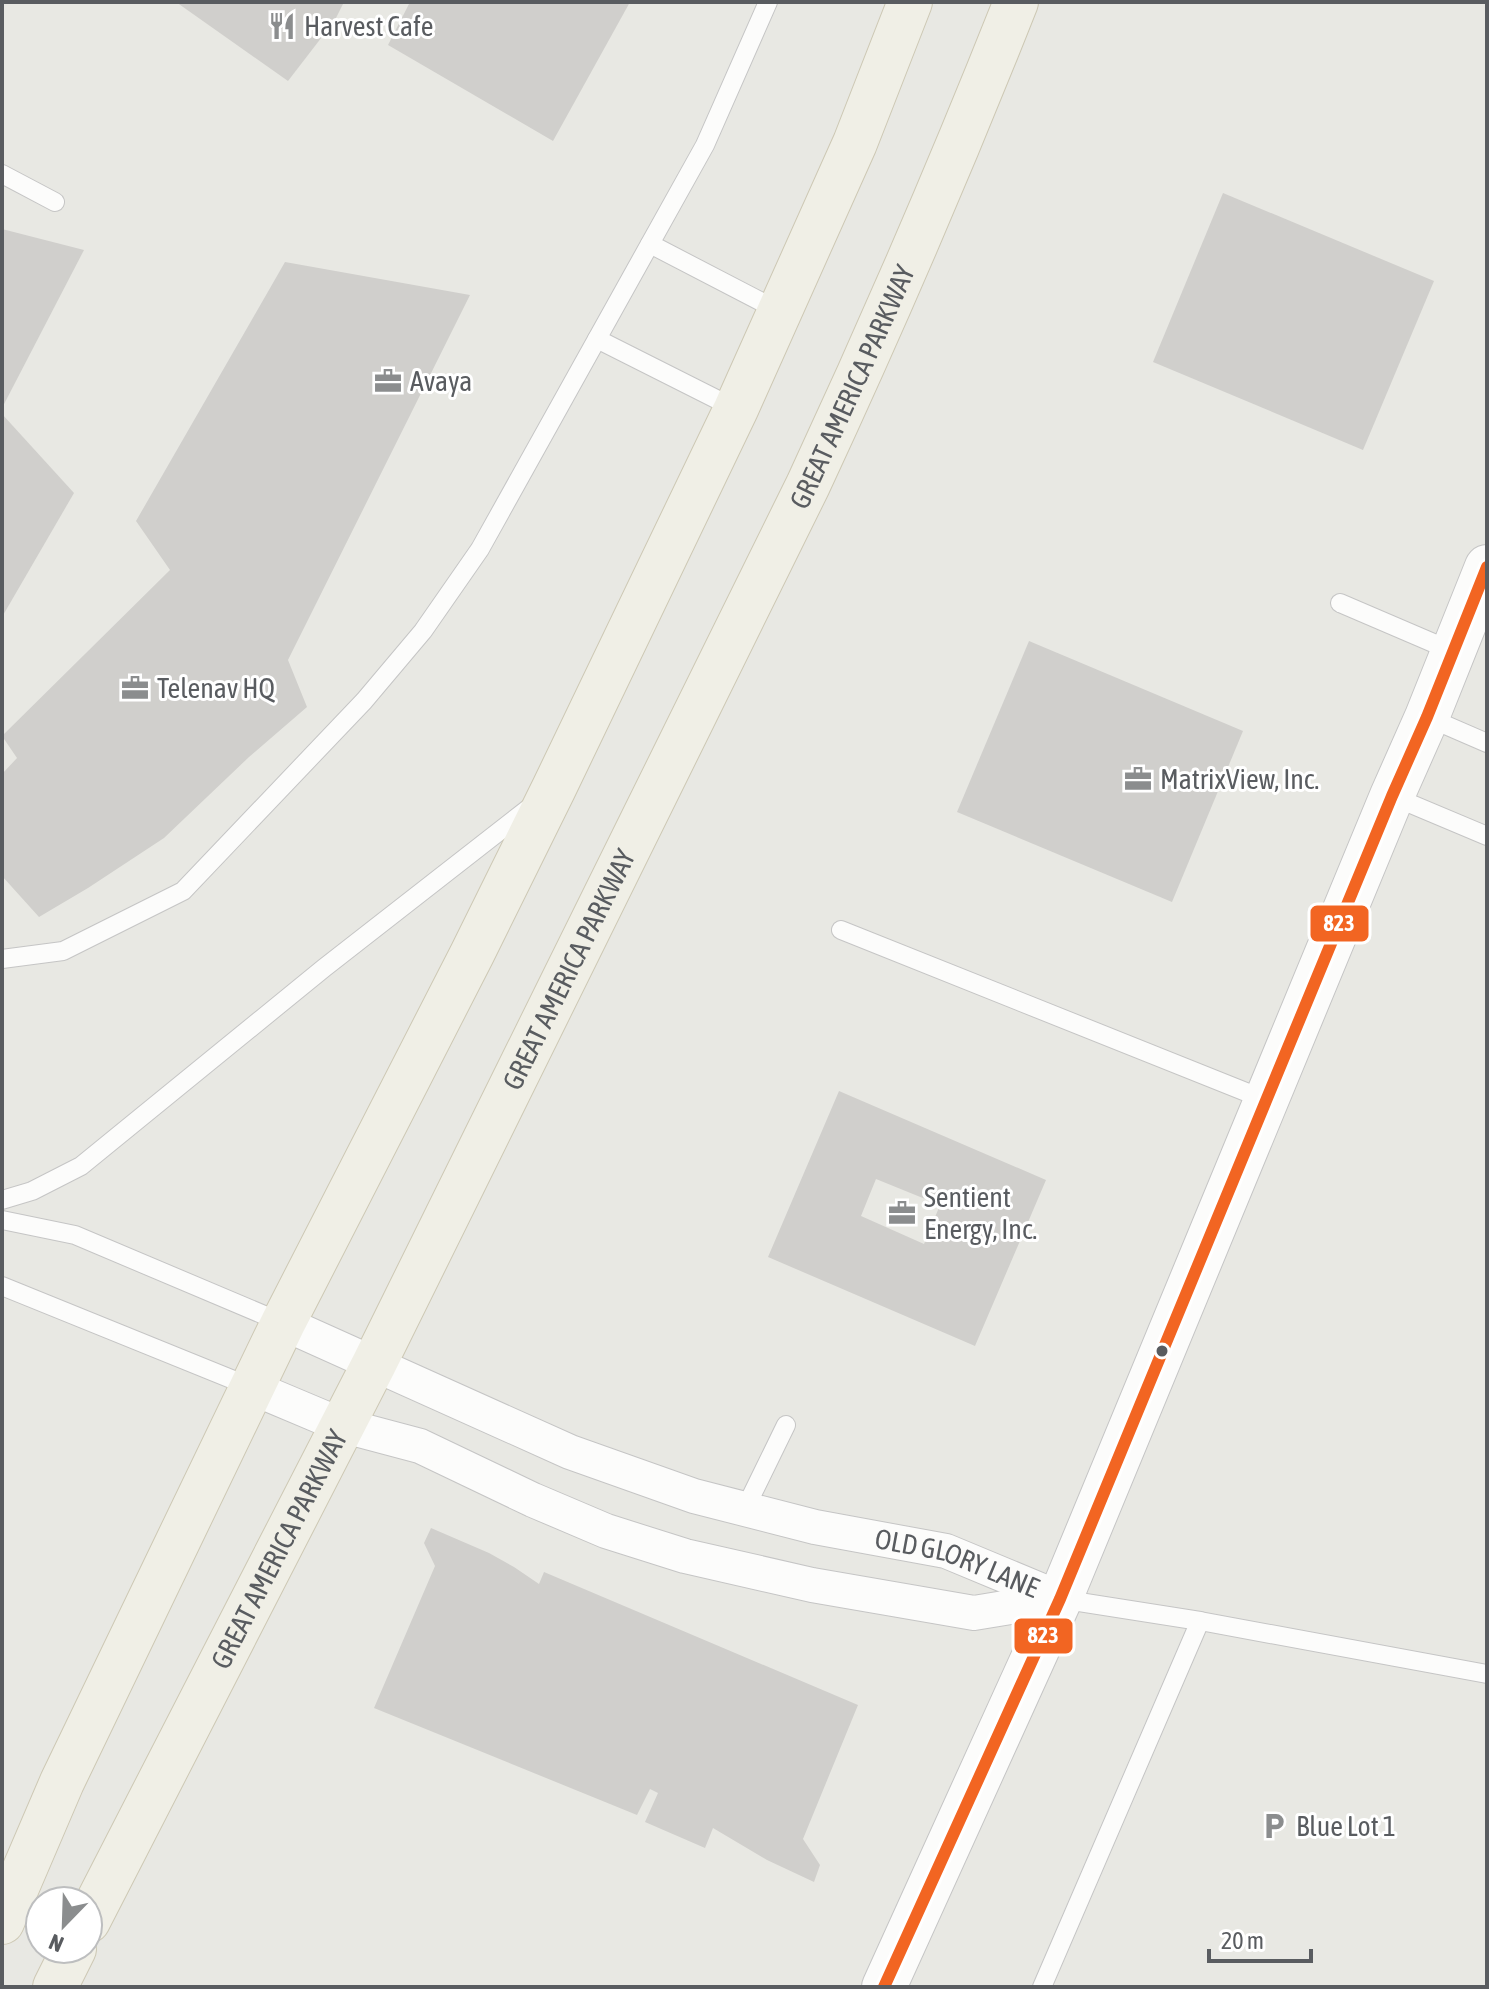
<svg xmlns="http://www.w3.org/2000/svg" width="1489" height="1989" font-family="'Asap Condensed',sans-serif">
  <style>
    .building { fill: #d0cfcc; fill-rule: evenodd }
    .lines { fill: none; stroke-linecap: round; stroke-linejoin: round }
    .lane-casing { stroke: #c5c5c5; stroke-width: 20 }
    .street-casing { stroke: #c5c5c5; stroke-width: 36 }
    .secondary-casing { stroke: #c5c5c5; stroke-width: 46 }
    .primary-casing { stroke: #cdc8b4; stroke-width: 46 }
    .lane { stroke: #fcfcfb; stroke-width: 18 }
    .street { stroke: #fcfcfb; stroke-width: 34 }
    .secondary { stroke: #fcfcfb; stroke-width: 44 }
    .primary { stroke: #f0efe6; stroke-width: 44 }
    .bus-1-casing { stroke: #fff; stroke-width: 18 }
    .bus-1 { stroke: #f26522; stroke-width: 12 }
    .bus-dot { fill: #595c60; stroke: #fff; stroke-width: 3 }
    .labels { text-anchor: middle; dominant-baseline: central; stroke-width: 6; stroke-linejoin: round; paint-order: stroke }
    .poi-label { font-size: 28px; fill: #595c60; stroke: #fff; text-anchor: start }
    .street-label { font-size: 28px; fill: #595c60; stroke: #fff }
    .line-badge { stroke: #fff; stroke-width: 3 }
    .badge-label { font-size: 22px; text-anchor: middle; font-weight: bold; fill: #fff }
  </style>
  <rect width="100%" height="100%" fill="#e8e8e3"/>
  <g class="building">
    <polygon points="176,2 344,2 335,20 288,81"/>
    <polygon points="410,2 630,2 553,141 388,45"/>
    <polygon points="1223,193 1434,281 1363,450 1153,362"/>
    <polygon points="2,229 84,250 2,408"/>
    <polygon points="285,262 470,295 288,660 307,707 249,757 164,838 88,888 39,917 2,876 2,774 17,758 2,736 170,570 136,521"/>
    <polygon points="2,414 74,493 2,617"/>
    <polygon points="1029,641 1243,731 1172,902 957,812"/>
    <path d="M839,1091L1046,1180L975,1346L768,1257ZM876,1179L940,1205L924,1244L861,1216Z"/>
    <polygon points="431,1528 489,1553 514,1567 539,1584 544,1572 858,1705 803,1839 820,1865 814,1882 767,1860 713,1828 705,1848 645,1822 658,1793 650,1789 637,1815 374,1708 435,1566 424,1543"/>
  </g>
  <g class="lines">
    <g class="lane-casing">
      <g id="lane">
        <polyline points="2,174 55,202"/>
        <polyline points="650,244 781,312"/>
        <polyline points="597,339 736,409"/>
        <polyline points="1340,603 1452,651"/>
        <polyline points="1427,717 1487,743"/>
        <polyline points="1392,796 1487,836"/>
        <polyline points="841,930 1266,1100"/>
        <polyline points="2,959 63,951 183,891 364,701 423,631 480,549 705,145 768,2"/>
        <polyline points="2,1200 32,1191 81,1166 324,968 533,805"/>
        <polyline points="2,1220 75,1235 283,1323"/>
        <polyline points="2,1286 251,1387"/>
        <polyline points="745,1509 786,1425"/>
        <polyline points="1060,1599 1200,1621 1487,1674"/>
        <polyline points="1042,1987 1200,1621"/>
      </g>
    </g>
    <g class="street-casing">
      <g id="street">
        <path id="s1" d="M283,1323L570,1452L694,1496L815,1527L946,1551L1059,1598"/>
        <polyline points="253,1388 341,1425 420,1446 533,1500 606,1531 685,1556 812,1585 974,1613 1060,1599"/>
      </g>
    </g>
    <g class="secondary-casing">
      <polyline id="secondary" points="884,1987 1060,1599 1392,796 1427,717 1487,567"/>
    </g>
    <g class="primary-casing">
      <g id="primary">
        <path id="s2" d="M88,1921L374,1364L808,485C882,326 951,166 1016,2"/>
        <polyline points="2,1922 62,1782 283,1323 472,954 554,788 736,409 855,143 910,2"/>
        <polyline points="55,1987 74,1949"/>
      </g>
    </g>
    <use href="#lane" class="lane"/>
    <use href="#street" class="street"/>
    <use href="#secondary" class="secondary"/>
    <use href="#primary" class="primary"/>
    <g class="bus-1-casing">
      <polyline id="bus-1" points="884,1987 1060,1599 1392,796 1427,717 1487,567"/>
    </g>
    <use href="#bus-1" class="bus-1"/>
  </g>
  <defs>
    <g id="restaurant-bare" transform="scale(2.16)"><path d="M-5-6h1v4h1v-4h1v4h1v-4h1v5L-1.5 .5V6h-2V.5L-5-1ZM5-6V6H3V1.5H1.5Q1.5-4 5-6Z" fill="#8b8d8e" stroke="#fff" stroke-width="2.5" paint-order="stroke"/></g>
    <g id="office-bare" transform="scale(2.16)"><path d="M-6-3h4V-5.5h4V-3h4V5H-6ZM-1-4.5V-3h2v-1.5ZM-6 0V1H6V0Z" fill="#8b8d8e" stroke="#fff" stroke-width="2.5" paint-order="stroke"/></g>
    <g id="parking-bare" transform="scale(2.16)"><path d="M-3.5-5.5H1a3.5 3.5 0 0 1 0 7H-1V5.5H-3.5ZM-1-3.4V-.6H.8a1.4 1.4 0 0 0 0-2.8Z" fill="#8b8d8e" stroke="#fff" stroke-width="2.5" paint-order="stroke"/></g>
  </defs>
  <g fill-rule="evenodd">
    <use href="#restaurant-bare" x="282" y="26"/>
    <use href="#office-bare" x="388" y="381"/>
    <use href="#office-bare" x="135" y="688"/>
    <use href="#office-bare" x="1138" y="779"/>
    <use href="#office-bare" x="902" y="1213"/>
    <use href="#parking-bare" x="1274" y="1826"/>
  </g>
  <circle class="bus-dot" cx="1162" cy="1351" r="7"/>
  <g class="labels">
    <g class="poi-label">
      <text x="304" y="26">Harvest Cafe</text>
      <text x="410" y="381">Avaya</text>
      <text x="157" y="688">Telenav HQ</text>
      <text x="1160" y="779">MatrixView, Inc.</text>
      <text x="924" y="1197">Sentient<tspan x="924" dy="32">Energy, Inc.</tspan></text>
      <text x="1296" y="1826">Blue Lot 1</text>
    </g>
    <g class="street-label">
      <text stroke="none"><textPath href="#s2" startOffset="1714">GREAT AMERICA PARKWAY</textPath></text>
      <text stroke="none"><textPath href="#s2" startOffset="1066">GREAT AMERICA PARKWAY</textPath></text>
      <text stroke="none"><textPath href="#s2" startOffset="418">GREAT AMERICA PARKWAY</textPath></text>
      <text stroke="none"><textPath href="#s1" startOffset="718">OLD GLORY LANE</textPath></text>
    </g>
  </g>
  <g class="line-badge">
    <rect x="1309" y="904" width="61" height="39" rx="8" fill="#f26522"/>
    <rect x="1013" y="1617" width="61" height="38" rx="8" fill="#f26522"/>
  </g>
  <g class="badge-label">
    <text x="1339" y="931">823</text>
    <text x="1043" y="1643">823</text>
  </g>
  <rect width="1489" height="1989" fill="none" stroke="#595c60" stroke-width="8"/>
  <g transform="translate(64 1925) rotate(203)"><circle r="38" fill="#ffffff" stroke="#bdbebf" stroke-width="2"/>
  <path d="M0-6L14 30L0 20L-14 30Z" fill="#8b8d8e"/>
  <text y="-12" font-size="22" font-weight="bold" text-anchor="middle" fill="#595c60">N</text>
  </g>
  <path d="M1209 1949v12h102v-12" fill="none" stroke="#595c60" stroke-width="4"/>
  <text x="1221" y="1949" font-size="24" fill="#595c60" stroke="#ffffff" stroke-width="6" paint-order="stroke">20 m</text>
</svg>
